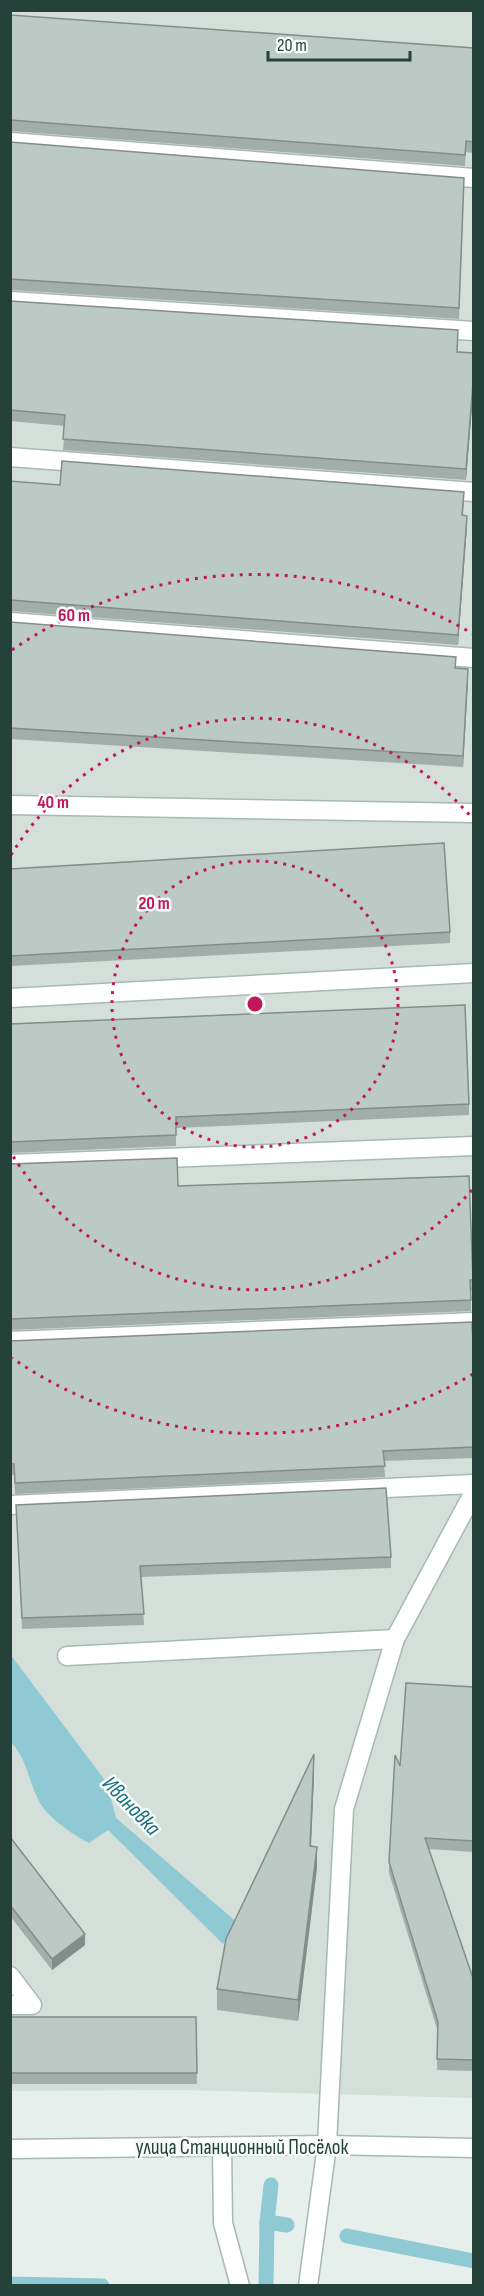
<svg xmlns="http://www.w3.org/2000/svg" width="484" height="2296" font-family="'Sofia Sans Condensed',sans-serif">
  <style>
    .built { fill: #d4dfda }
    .water { fill: #8ec9d4 }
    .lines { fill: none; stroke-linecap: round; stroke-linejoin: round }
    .stream { stroke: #8ec9d4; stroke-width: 15 }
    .minor-casing { stroke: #a8b8b2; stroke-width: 21 }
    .minor { stroke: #fff; stroke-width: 18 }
    .wall { fill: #a1aea9 }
    .shaded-wall { fill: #838d89 }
    .building { fill: #bbcac4; stroke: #838d89; stroke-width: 1.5 }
    .ring { fill: none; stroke: #c2185b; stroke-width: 3; stroke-dasharray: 3 6 }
    .labels { text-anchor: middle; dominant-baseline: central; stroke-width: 5; stroke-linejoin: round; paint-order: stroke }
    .street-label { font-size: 21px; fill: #24423a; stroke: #f7fbf9 }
    .water-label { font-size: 22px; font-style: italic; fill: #1c6f80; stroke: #f7fbf9 }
    .centre { fill: #c2185b; stroke: #f7fbf9; stroke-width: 3 }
    .ring-label { font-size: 18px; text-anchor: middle; font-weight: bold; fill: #c2185b; stroke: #f7fbf9; stroke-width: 5; stroke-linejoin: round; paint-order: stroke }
  </style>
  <rect width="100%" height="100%" fill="#e6efeb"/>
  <polygon class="built" points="10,11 473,11 473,2098 180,2090 11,2091"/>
  <path class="water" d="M10,1654L107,1783L116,1818L240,1925L223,1944L108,1830L89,1843C74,1836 46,1816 39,1801C27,1778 29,1763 11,1742Z"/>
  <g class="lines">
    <g class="stream">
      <polyline points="267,2222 287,2225"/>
      <polyline points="347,2236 474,2261"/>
      <polyline points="10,2284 102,2286"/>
      <polyline points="266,2286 267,2222 271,2185"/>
    </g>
    <g class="minor-casing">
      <g id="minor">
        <polyline points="10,142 474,178"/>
        <polyline points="10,301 474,331"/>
        <polyline points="10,457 474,492"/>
        <polyline points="10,622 474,658"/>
        <polyline points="10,805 474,813"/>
        <polyline points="10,998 474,973"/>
        <polyline points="10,1164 474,1146"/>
        <polyline points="10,1341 474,1322"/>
        <polyline points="10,1505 474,1484"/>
        <polyline points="67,1656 395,1639"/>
        <polyline points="10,1976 32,2005 10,2005"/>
        <polyline points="222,2147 223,2223 240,2286"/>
        <polyline points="10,2149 327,2145 474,2148"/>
        <polyline points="308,2286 327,2145 344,1809 395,1639 474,1492"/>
      </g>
    </g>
    <use href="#minor" class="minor"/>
  </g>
  <g class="wall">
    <polygon points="10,15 474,48 473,153 466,152 465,166 10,131"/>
    <polygon points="10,142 464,189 459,319 11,290"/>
    <polygon points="10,301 474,353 474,382 466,480 63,450 65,426 10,421"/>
    <polygon points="10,481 60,485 464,503 463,515 467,526 458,645 10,611"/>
    <polygon points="10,622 456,668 468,680 463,767 10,739"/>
    <polygon points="10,869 450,932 450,943 10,966"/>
    <polygon points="10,1024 469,1104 469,1115 176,1128 176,1146 10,1153"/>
    <polygon points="10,1164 178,1186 473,1280 473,1291 471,1291 471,1311 10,1330"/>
    <polygon points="10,1341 474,1368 474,1458 384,1461 385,1477 15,1494 14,1475 10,1475"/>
    <polygon points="16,1505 391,1557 391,1568 141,1577 144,1625 22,1629"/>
    <polygon points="474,1687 474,1852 429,1849 474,1981 474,2071 437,2070 438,2032 389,1873 389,1862 400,1766"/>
    <polygon points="314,1775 311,1847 317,1868 298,2021 217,2010 217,1989"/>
    <polygon points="10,1837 85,1945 52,1970 10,1916"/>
    <polygon points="10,2017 196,2017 197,2084 10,2084"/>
  </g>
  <g class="shaded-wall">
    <polygon points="474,371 474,382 466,480 466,469"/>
    <polygon points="467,516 467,526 458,645 458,635"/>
    <polygon points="468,669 468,680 463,767 463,756"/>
    <polygon points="314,1754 314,1775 310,1867 310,1846"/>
    <polygon points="317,1847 317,1868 298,2021 298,2000"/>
    <polygon points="85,1934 85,1945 52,1970 52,1959"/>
  </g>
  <g class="building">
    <polygon points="10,15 474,48 473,142 466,141 465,155 10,120"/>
    <polygon points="10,142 464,178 459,308 10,279"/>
    <polygon points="10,301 458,330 457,352 474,353 474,371 466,469 63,439 65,415 10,410"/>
    <polygon points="62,461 464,492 462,515 467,516 458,635 10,600 10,481 60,485"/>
    <polygon points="10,622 456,657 455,668 468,669 463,756 10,728"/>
    <polygon points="444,843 450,932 10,956 10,869"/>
    <polygon points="465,1005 469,1104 176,1117 176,1135 10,1142 10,1024"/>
    <polygon points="177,1158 178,1186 469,1176 473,1280 470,1280 471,1300 10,1319 10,1164"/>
    <polygon points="472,1322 474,1368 474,1447 383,1451 385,1466 15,1483 14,1464 10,1464 10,1341"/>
    <polygon points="386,1488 391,1557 140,1566 144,1614 22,1618 16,1505"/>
    <polygon points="406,1683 474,1687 474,1841 425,1838 474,1981 474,2060 437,2059 438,2022 389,1862 395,1755 400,1766"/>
    <polygon points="314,1754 310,1846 317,1847 298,2000 217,1989 226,1939"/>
    <polygon points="10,1837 85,1934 52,1959 10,1905"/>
    <polygon points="10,2017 196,2017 197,2073 10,2073"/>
  </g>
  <g class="ring">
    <circle cx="255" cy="1004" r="143"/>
    <path d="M472 1190A286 286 0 0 1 11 1153M11 855A286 286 0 0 1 472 818"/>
    <path d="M473 1374A429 429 0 0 1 12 1358M12 650A429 429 0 0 1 473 634"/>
  </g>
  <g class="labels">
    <g class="street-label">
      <text x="242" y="2147">улица Станционный Посёлок</text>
    </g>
    <g class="water-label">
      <text transform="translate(131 1806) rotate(46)">Ивановка</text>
    </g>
  </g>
  <circle cx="255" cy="1004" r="9" class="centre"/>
  <g class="ring-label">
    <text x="74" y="621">60 m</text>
    <text x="53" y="808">40 m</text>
    <text x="154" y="909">20 m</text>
  </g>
  <rect width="484" height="2296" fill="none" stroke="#24423a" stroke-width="24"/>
  <path d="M268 51v9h142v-9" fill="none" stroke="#24423a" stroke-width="3"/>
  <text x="277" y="51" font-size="18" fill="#24423a" stroke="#f7fbf9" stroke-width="4.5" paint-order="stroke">20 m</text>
</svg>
